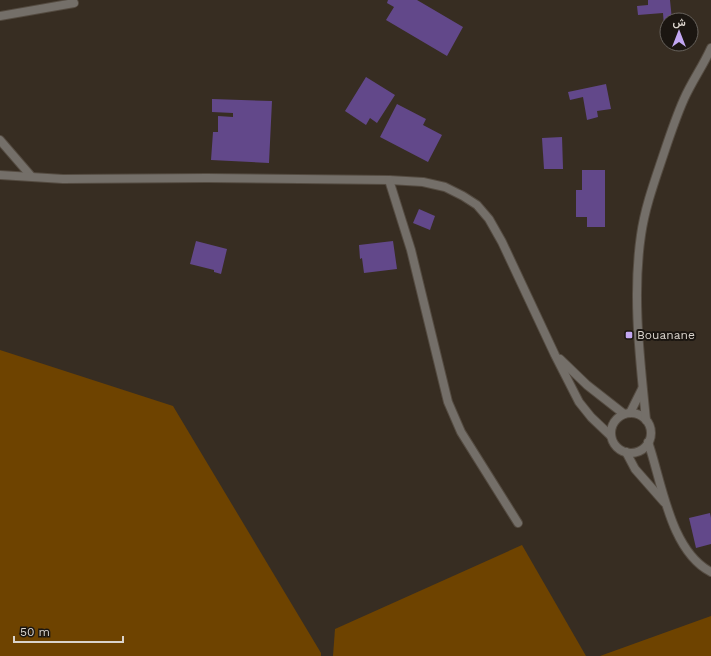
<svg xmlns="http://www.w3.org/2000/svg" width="711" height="656" font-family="'Work Sans',Vazirmatn,sans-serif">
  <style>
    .green { fill: #6e4300 }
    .building { fill: #62488a }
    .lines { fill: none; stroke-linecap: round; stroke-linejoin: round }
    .minor-casing { stroke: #544b41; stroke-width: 10 }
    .tertiary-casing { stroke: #544b41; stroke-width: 10 }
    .minor { stroke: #746f69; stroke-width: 8 }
    .tertiary { stroke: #746f69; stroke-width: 8 }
    .poi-dot { fill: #c2a7f2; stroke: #1b1611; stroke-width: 1.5 }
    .labels { text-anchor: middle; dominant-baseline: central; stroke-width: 4; stroke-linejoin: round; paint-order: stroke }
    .poi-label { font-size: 12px; fill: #dad4cd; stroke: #1b1611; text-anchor: start }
  </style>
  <rect width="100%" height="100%" fill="#372d22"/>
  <g class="green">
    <polygon points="0,350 173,406 321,653 321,656 0,656"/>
    <polygon points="522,545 586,656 333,656 335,629"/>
    <polygon points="711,616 711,656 600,656"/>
  </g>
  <g class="building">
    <polygon points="388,0 417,0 463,27 447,56 386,20 394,7 387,3"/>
    <polygon points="648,0 670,0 672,20 667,20 667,27 664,27 663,13 638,15 637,6 648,5"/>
    <polygon points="366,77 395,95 377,123 370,118 366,125 345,111"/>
    <polygon points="606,84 611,109 597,111 598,117 587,120 583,97 570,100 568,92"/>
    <polygon points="212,99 272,101 269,163 211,160 213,132 218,132 218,116 233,117 233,113 212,112"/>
    <polygon points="397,104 426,119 423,125 442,135 428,162 380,137"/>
    <polygon points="562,137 563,169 544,169 542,138"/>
    <polygon points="582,170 605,170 605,227 587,227 587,217 576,217 576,190 582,190"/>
    <polygon points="419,209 435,216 430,230 413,223"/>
    <polygon points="196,241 227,249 221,274 214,272 214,270 190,264"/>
    <polygon points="393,241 397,269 364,273 362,258 360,259 359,245"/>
    <polygon points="710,513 711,518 711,544 696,548 689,518"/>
  </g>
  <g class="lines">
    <g class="minor-casing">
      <g id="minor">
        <polyline points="0,16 74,3"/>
        <polyline points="0,140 31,176"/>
        <polyline points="0,175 63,179 207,178 389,180 423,182 445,187 463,196 477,205 489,219 502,242 555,355 579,402 591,417 611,436"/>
        <polyline points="389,180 411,250 448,402 461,432 518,523"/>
        <polyline points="560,359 587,385 624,414"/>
      </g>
    </g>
    <g class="tertiary-casing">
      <g id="tertiary">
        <polyline points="630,413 642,389"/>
        <circle cx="631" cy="433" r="20"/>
        <path d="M646,420C640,359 632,296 641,235C645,207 655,180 664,153C670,135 676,117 684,99C692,81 703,66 711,48"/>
        <path d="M648,442C662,482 670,551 711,572"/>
        <polyline points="626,452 635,469 664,502"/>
      </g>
    </g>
    <use href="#minor" class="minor"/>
    <use href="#tertiary" class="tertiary"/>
  </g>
  <rect class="poi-dot" x="625" y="331" width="8" height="8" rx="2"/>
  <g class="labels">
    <g class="poi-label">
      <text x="637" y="335">Bouanane</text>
    </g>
  </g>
  <g transform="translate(679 32)"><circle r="19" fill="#1b1611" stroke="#67625c"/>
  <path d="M0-3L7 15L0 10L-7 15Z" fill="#c2a7f2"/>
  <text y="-6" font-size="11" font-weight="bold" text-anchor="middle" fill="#dad4cd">ش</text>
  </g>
  <path d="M14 636v6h109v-6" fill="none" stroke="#dad4cd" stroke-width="2"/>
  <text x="20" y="636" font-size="12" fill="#dad4cd" stroke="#1b1611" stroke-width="3" paint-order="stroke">50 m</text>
</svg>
